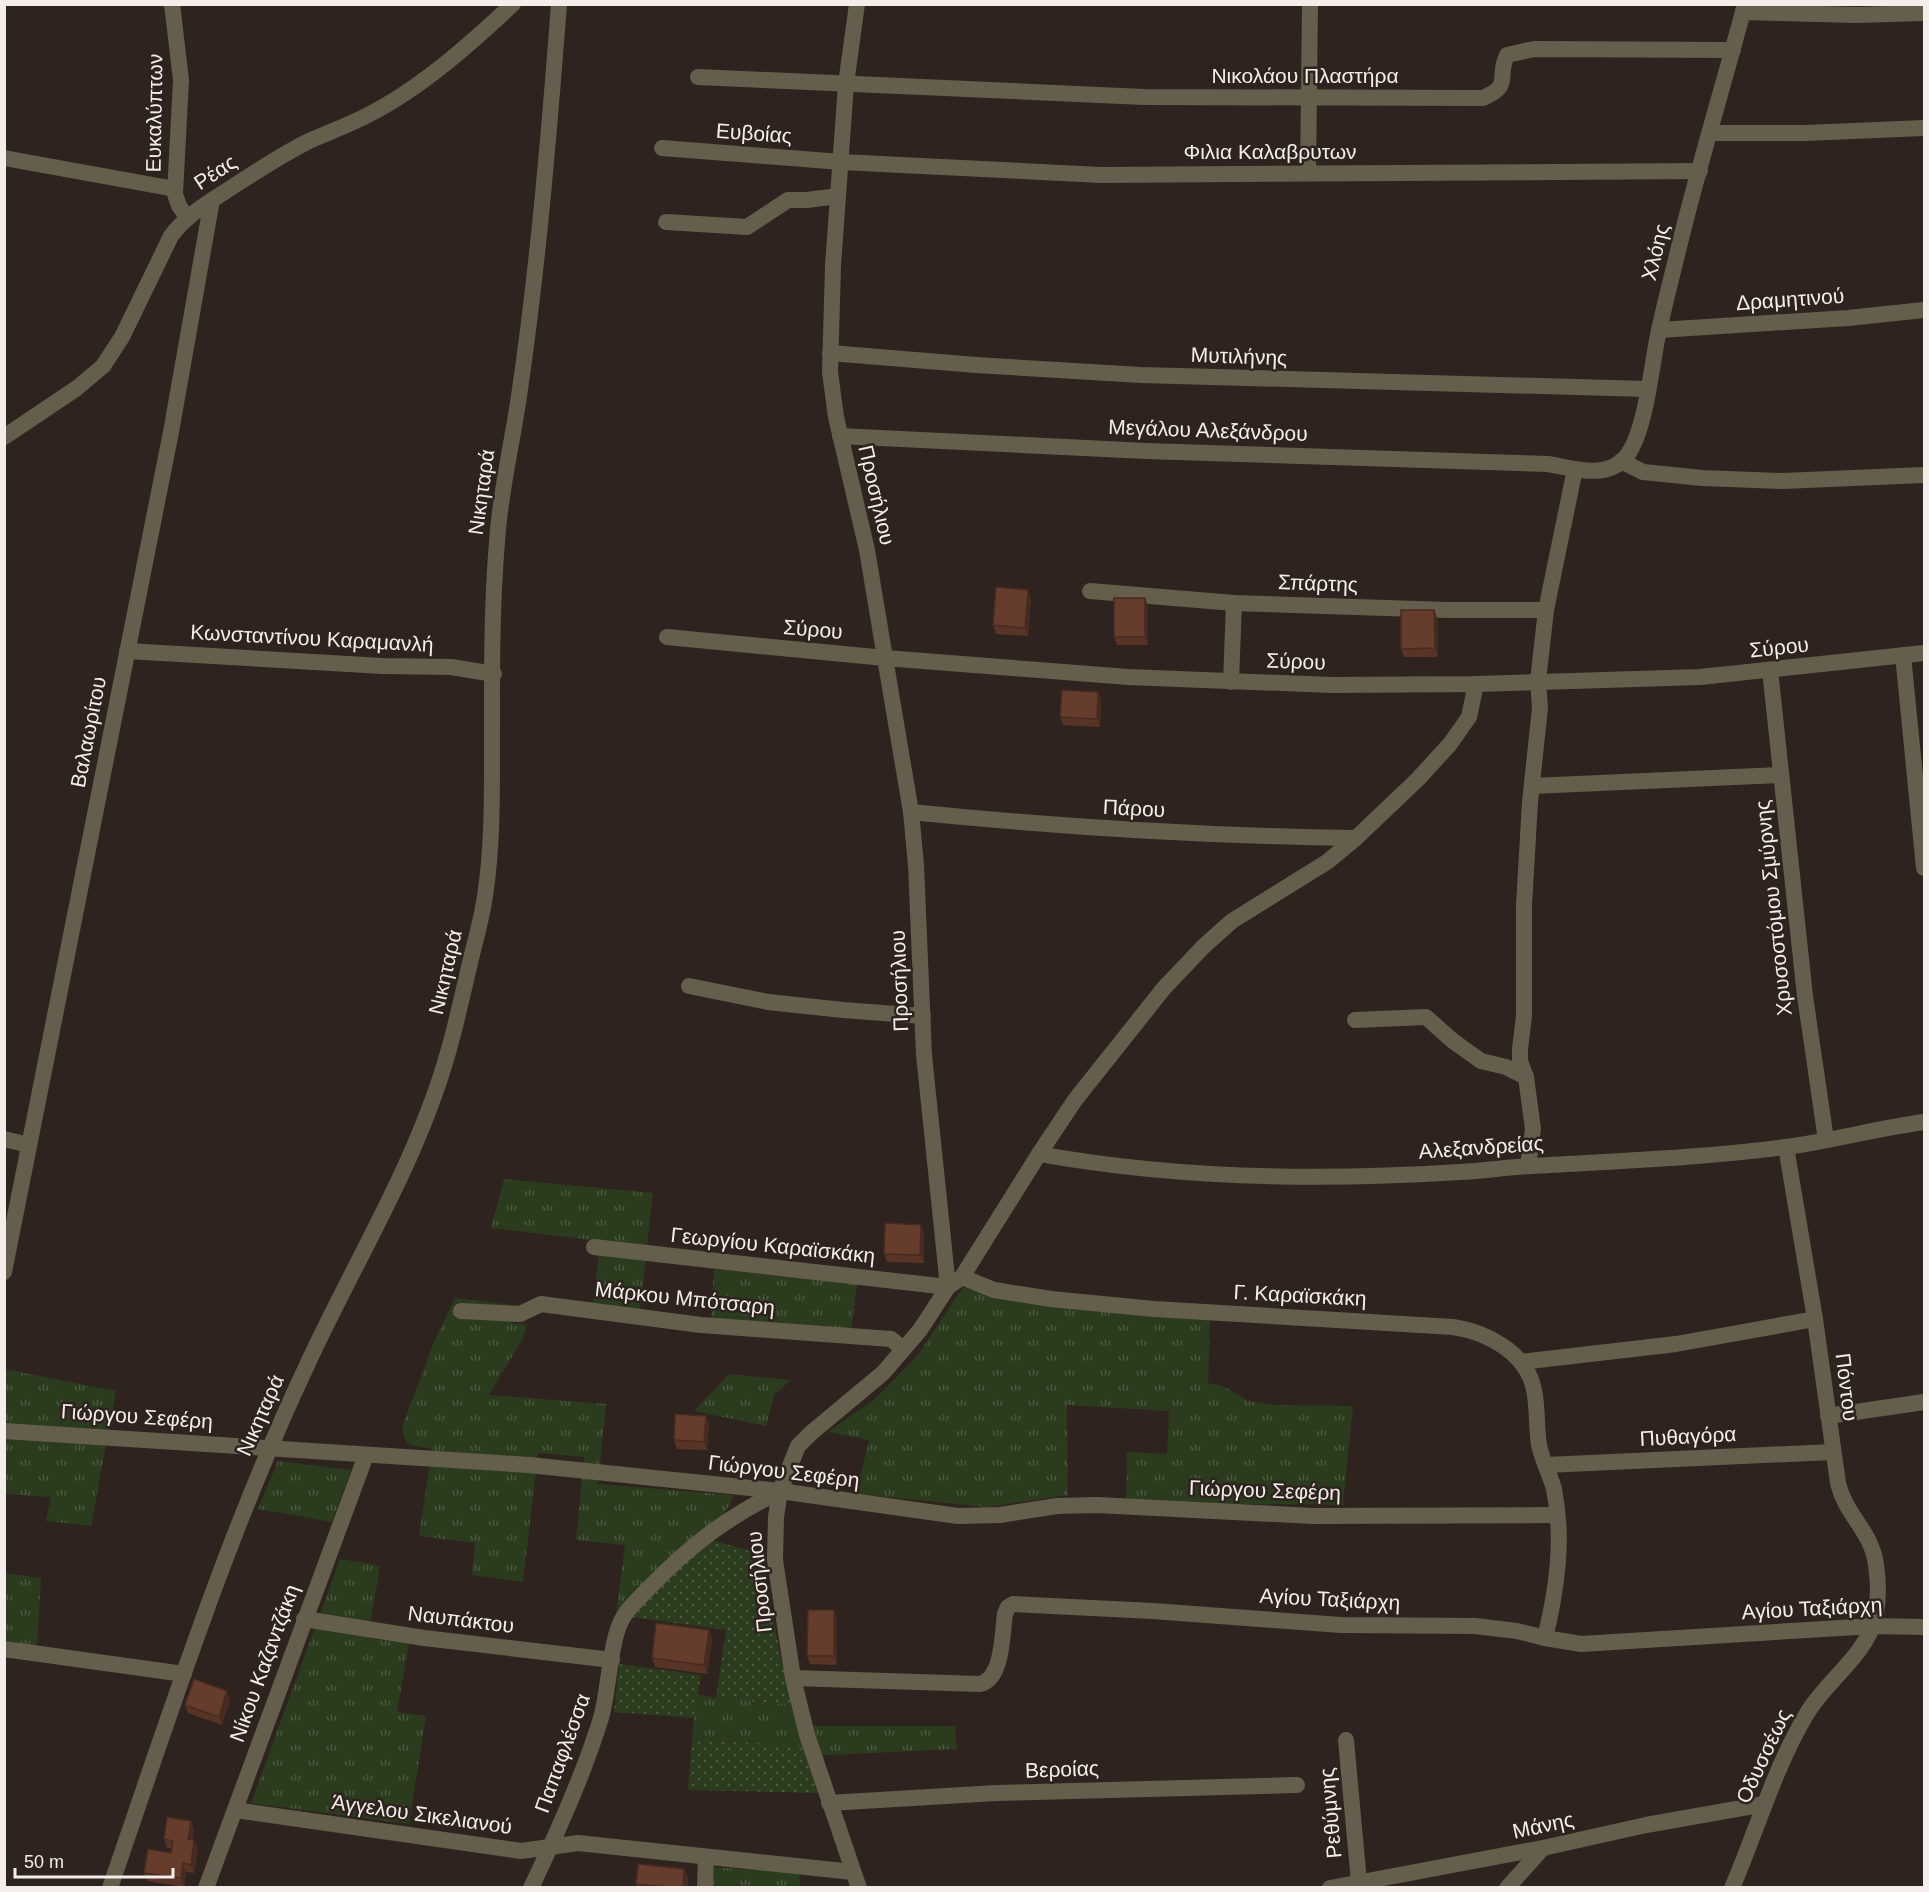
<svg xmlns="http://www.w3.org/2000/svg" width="1929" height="1892" font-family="Arial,sans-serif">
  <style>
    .grass { fill: url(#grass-tufts) }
    .park { fill: url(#park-dots) }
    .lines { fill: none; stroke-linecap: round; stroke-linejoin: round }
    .minor { stroke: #655e4c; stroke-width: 16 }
    .tertiary { stroke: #655e4c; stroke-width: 16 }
    .wall { fill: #583427 }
    .shaded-wall { fill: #472b20 }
    .building { fill: #663d2d; stroke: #472b20; stroke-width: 1.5 }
    .labels { text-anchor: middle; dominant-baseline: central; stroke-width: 5; stroke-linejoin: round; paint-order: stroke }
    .street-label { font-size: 21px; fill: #f5ede9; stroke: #2f231f }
  </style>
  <defs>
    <pattern id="grass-tufts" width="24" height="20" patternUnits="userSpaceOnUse" patternTransform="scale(1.5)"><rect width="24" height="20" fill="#2b3b1e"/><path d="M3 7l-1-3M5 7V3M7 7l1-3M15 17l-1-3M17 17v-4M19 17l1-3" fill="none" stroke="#4a583f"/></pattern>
    <pattern id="park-dots" width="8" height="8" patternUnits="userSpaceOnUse" patternTransform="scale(1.5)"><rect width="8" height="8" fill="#2b3b1e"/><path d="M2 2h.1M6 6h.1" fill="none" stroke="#4a583f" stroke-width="1.8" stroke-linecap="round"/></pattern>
  </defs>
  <rect width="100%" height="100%" fill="#2f231f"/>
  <g class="grass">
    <polygon points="504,1179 653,1193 640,1311 592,1305 601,1241 491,1228"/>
    <polygon points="714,1269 857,1284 851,1330 711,1321"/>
    <polygon points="963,1287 1002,1299 1210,1319 1208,1383 1223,1386 1248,1401 1274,1405 1353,1406 1343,1505 1178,1503 1126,1500 1127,1452 1167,1454 1169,1411 1067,1405 1068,1495 988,1507 856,1494 869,1440 828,1432 876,1398 918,1355"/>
    <polygon points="455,1298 521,1306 511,1323 527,1325 523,1338 489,1395 606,1404 598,1484 733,1495 730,1505 721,1517 616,1615 625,1545 576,1540 584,1457 538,1453 523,1582 472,1575 475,1543 419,1536 432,1449 410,1445 405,1440 402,1427 434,1342"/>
    <polygon points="4,1369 116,1391 91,1526 46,1521 51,1497 5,1494"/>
    <polygon points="729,1374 791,1380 774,1395 766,1426 694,1411"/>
    <polygon points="278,1461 351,1470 332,1522 258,1509"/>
    <polygon points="340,1559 380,1566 368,1638 409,1644 397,1712 426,1716 409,1824 251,1803"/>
    <polygon points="4,1573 41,1578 37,1646 5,1641"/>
    <polygon points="697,1694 716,1698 792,1705 798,1726 955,1726 957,1749 807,1756 804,1746 692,1739"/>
    <polygon points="713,1867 799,1873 800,1887 712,1888"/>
  </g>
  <g class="park">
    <polygon points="697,1536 761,1554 780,1653 792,1705 716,1698 726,1630 616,1615"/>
    <polygon points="619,1664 701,1675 694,1718 614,1712"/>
    <polygon points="692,1739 804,1746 819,1793 688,1790"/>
  </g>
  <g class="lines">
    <g class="minor">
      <polyline points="172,4 181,80 175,194 179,206 188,218"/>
      <polyline points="1743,12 1857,15 1924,13"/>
      <path d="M698,77L1144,97L1483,98C1513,85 1496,78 1507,55L1534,49L1733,50"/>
      <polyline points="1711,133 1806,133 1924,128"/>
      <polyline points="662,148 841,162 1101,175 1700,171"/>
      <polyline points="4,158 175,189"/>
      <polyline points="1308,173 1310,4"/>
      <polyline points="666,222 747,227 788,200 807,200 838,196"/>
      <polyline points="1659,330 1848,318 1924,310"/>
      <polyline points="830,353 976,365 1141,375 1647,389"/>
      <path d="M840,436L1146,451L1548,464C1573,468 1605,480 1625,458C1645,435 1651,370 1657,340C1663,310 1671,280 1678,251C1698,168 1723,87 1745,4"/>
      <path d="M4,437L77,388L103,366L122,337L171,236C184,218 204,205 223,193C251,175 279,156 309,141C329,132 349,125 368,115C421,88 469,45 513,4"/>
      <polyline points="1621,461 1643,472 1702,478 1783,481 1924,475"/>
      <polyline points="1090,591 1234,603 1448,610 1546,610"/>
      <polyline points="667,637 885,658 867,550 836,417 830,372 833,266 846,84 857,4"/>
      <polyline points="127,651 382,666 451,667 494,674"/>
      <polyline points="1903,655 1924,868"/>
      <polyline points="1770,670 1805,996 1826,1140"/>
      <polyline points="1231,682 1234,603"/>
      <polyline points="1532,786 1781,775"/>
      <path d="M911,812C1059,827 1207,836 1356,838"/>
      <polyline points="689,986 768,1002 843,1010 923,1016"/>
      <polyline points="1355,1020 1426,1017 1453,1041 1481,1061 1506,1067 1526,1077 1533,1129 1528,1166"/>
      <polyline points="1526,1077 1520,1061 1520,1049 1524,1016 1524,905 1530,802 1540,708 1538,681 1546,610 1575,469"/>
      <polyline points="4,1139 29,1145"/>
      <path d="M1039,1154C1177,1179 1320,1181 1460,1172C1484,1171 1508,1167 1532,1166C1617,1161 1702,1158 1786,1147C1832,1141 1878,1128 1924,1122"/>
      <polyline points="594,1247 948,1287 962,1277 1039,1154 1075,1100 1164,988 1204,946 1232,921 1327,862 1356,838 1418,779 1450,744 1469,717 1476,684"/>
      <polyline points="4,1272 171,432 212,200"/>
      <path d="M962,1277L994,1290L1051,1299L1154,1309L1453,1327C1487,1332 1527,1353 1534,1390C1538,1408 1536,1427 1539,1445C1542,1460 1550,1474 1554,1489C1564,1539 1557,1589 1545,1638"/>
      <polyline points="461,1311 520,1314 541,1304 701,1325 891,1339 903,1349"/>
      <polyline points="1521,1362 1676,1344 1815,1319"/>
      <polyline points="1828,1416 1924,1402"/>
      <polyline points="4,1431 529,1465 780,1491 958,1516 1000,1515 1057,1506 1097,1505 1314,1516 1557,1515"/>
      <polyline points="1546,1465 1832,1452"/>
      <polyline points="304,1619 424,1638 612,1660"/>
      <polyline points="4,1649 184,1674"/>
      <path d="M793,1678L980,1684C1003,1679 1002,1634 1005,1614L1008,1607L1013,1604L1153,1611L1341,1625L1475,1626L1517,1631L1545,1638L1581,1644L1873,1626L1924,1627"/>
      <polyline points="1346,1740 1359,1882"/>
      <polyline points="829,1803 996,1793 1297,1785"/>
      <polyline points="235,1810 521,1851 578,1843 853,1872"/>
      <path d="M110,1888C171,1711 228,1532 308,1363C356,1259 418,1161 449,1049C457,1021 463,992 470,963C475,941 482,918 485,896C492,850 492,804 492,758C492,686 491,614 497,542C500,492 512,445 519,396C538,267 549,135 559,4"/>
      <polyline points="206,1888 366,1455"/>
      <path d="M531,1888C557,1833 583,1776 601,1718C609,1691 610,1636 624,1616C630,1606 640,1598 648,1589C688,1547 727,1517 779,1492"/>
      <polyline points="705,1888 706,1857"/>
      <polyline points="1330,1888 1543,1848 1646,1825 1765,1804"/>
      <polyline points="1507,1888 1543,1848"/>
      <path d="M1732,1888C1757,1830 1774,1769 1806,1715C1823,1685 1855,1664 1870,1632C1879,1612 1879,1586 1876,1565C1872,1531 1845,1515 1838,1483L1815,1319L1786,1147"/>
    </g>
    <polyline class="tertiary" points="859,1888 807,1735 793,1678 775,1560 776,1517 780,1491 798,1446 811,1433 883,1373 920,1330 948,1287 924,1055 916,865 911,812 885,658 1128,677 1332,685 1476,684 1700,677 1924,653"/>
  </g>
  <g class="wall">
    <polygon points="1031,598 1028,636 996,634 993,625"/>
    <polygon points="1148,606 1148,645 1117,645 1114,637"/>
    <polygon points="1434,610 1437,618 1438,657 1404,657 1401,649"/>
    <polygon points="1098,692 1101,700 1100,727 1063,725 1060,717"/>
    <polygon points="921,1225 924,1233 924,1263 887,1262 884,1254"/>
    <polygon points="709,1424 707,1450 677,1449 674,1440"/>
    <polygon points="837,1619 837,1665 810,1664 807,1656"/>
    <polygon points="709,1630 712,1639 707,1674 655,1667 652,1658"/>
    <polygon points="230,1700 222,1725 188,1713 185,1705"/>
    <polygon points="191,1821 194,1830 192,1840 194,1840 198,1849 194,1873 186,1872 184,1887 147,1881 144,1873 171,1853 172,1848 167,1848 164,1839"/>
    <polygon points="684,1869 688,1878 687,1887 638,1887 636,1884"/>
  </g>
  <g class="shaded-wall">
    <polygon points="1028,590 1031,598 1028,636 1025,628"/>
    <polygon points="1145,598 1148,606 1148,645 1145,637"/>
    <polygon points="1434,610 1437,618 1438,657 1435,648"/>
    <polygon points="1098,692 1101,700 1100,727 1097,719"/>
    <polygon points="921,1225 924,1233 924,1263 920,1255"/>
    <polygon points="706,1416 709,1424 707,1450 704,1442"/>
    <polygon points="834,1610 837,1619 837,1665 834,1656"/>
    <polygon points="709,1630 712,1639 707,1674 704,1665"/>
    <polygon points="227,1691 230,1700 222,1725 219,1717"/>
    <polygon points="191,1821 194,1830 191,1848 188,1839"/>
    <polygon points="194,1840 198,1849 194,1873 191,1865"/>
    <polygon points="183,1863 186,1872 184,1887 181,1878"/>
    <polygon points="684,1869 688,1878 687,1887 683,1887"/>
  </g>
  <g class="building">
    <polygon points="996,587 1028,590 1025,628 993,625"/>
    <rect x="1114" y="598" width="31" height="39"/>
    <polygon points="1401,610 1434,610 1435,648 1401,649"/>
    <polygon points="1062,690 1098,692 1097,719 1060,717"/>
    <polygon points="885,1223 921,1225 920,1255 884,1254"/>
    <polygon points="675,1414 706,1416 704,1442 674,1440"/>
    <polygon points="808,1610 834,1610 834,1656 807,1656"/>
    <polygon points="656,1623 709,1630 704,1665 652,1658"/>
    <polygon points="194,1679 227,1691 219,1717 185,1705"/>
    <polygon points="167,1817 191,1821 188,1839 194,1840 191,1865 183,1863 181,1878 144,1873 148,1849 171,1853 173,1841 164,1839"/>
    <polygon points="638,1864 684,1869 683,1887 666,1887 636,1884"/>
  </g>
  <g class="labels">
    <g class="street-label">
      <text x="1305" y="75">Νικολάου Πλαστήρα</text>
      <text transform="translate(154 113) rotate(-89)">Ευκαλύπτων</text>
      <text transform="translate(754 133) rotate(4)">Ευβοίας</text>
      <text x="1270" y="151">Φιλια Καλαβρυτων</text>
      <text transform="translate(215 172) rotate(-33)">Ρέας</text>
      <text transform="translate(1655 252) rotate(-76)">Χλόης</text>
      <text transform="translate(1790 299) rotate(-4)">Δραμητινού</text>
      <text transform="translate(1239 356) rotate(2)">Μυτιλήνης</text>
      <text transform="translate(1208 430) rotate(2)">Μεγάλου Αλεξάνδρου</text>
      <text transform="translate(481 492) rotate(-82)">Νικηταρά</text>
      <text transform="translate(877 495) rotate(77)">Προσήλιου</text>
      <text transform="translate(1318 583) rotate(2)">Σπάρτης</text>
      <text transform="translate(813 629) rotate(5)">Σύρου</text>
      <text transform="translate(312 638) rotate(3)">Κωνσταντίνου Καραμανλή</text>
      <text transform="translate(1779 647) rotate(-6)">Σύρου</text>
      <text transform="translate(1296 661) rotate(2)">Σύρου</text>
      <text transform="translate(88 732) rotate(-79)">Βαλαωρίτου</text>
      <text transform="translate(1134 808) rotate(3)">Πάρου</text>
      <text transform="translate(1773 908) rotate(-96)">Χρυσοστόμου Σμύρνης</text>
      <text transform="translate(445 972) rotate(-77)">Νικηταρά</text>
      <text transform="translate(899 981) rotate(-92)">Προσήλιου</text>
      <text transform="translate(1481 1147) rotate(-4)">Αλεξανδρείας</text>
      <text transform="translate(773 1245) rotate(6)">Γεωργίου Καραϊσκάκη</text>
      <text transform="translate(1300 1295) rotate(3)">Γ. Καραϊσκάκη</text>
      <text transform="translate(685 1298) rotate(6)">Μάρκου Μπότσαρη</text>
      <text transform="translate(1847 1387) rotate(83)">Πόντου</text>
      <text transform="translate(260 1415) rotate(-66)">Νικηταρά</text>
      <text transform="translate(137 1416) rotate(4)">Γιώργου Σεφέρη</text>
      <text transform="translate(1688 1436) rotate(-3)">Πυθαγόρα</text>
      <text transform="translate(784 1471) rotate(7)">Γιώργου Σεφέρη</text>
      <text transform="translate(1265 1490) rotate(2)">Γιώργου Σεφέρη</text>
      <text transform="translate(759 1582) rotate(-96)">Προσήλιου</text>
      <text transform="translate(1330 1599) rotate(3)">Αγίου Ταξιάρχη</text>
      <text transform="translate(1812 1608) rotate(-3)">Αγίου Ταξιάρχη</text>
      <text transform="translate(461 1619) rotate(7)">Ναυπάκτου</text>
      <text transform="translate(264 1663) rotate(-70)">Νίκου Καζαντζάκη</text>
      <text transform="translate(562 1753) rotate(-70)">Παπαφλέσσα</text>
      <text transform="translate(1763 1756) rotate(-65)">Οδυσσέως</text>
      <text transform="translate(1062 1769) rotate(-2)">Βεροίας</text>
      <text transform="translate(1330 1813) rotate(-95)">Ρεθύμνης</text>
      <text transform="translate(422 1814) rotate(8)">Άγγελου Σικελιανού</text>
      <text transform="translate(1543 1825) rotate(-12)">Μάνης</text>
    </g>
  </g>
  <rect width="1929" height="1892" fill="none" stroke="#f5ede9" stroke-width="12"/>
  <path d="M15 1868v9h158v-9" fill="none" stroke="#f5ede9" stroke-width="3"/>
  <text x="24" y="1868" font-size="18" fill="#f5ede9" stroke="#2f231f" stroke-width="4.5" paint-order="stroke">50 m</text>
</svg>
